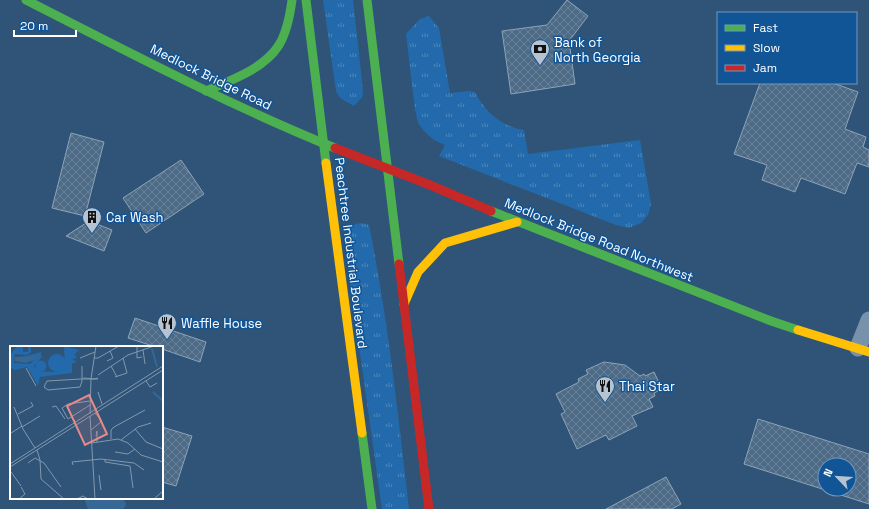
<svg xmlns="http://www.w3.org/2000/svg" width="869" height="509" font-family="'Space Grotesk',sans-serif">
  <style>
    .grass { fill: url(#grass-tufts) }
    .water { fill: #376795 }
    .building { fill: url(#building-cross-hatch); stroke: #8da3b8; fill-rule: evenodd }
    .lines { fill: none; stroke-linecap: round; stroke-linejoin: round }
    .street { stroke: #7992ab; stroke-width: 17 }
    .fast { stroke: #4caf50; stroke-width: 9 }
    .slow { stroke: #ffc107; stroke-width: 9 }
    .jam { stroke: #c62828; stroke-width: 9 }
    .labels { text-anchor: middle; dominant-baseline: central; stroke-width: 3; stroke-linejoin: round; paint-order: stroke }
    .poi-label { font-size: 13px; fill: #fff; stroke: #115596; text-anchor: start }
    .street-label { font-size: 13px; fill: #fff; stroke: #115596 }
    .inset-river { fill: none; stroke: #376795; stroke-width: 2 }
    .inset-road { fill: none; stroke: #8298ae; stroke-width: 1 }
    .view { fill: #e88989; fill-opacity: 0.15; stroke: #e88989; stroke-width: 2 }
    .inset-edge { fill: none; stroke: #fff; stroke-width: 2 }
  </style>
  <defs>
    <pattern id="grass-tufts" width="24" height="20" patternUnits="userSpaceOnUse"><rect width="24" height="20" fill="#226aab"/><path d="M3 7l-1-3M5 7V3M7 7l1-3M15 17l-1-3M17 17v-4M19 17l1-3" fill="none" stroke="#4e88bc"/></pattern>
    <pattern id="building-cross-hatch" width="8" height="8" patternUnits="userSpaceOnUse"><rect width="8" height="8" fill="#4d6b87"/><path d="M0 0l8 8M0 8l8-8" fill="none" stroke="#688199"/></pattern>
  </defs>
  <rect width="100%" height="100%" fill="#2f5478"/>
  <g class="grass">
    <polygon points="323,0 353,0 362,81 363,96 354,106 340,98 336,91"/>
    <path d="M429,16L439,28L450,93L468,91L475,92C484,111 502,127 524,130L528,154L640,140L651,204L648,215L641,223L629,228L616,225L439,156L445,145L434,140L424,131L418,123L415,110L406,34L420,19Z"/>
    <path d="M362,223L369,225C388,319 398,414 409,509H382L348,268L347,233L355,224Z"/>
  </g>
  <polygon class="water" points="86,498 122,498 126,503 125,507 123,509 88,509 85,501"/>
  <g class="building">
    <polygon points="567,0 588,16 569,41 575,84 511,94 502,31 547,25"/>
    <polygon points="760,83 833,83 858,92 845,129 866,137 863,147 869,150 869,167 857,163 845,194 801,178 795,192 762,180 767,165 734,154"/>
    <polygon points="71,133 104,142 85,216 52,208"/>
    <polygon points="181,160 204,194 146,233 123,198"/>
    <polygon points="89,221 112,230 104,251 66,236"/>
    <polygon points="135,318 206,342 200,362 162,349 162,347 156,347 128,338"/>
    <polygon points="604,362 625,365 640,376 644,374 645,376 654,372 662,389 654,393 655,396 649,399 653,407 632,416 637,426 609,440 606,435 577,449 561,414 565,412 556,394 579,382 578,379 588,374 586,370"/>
    <path d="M758,419L869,454V504L744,464ZM825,465H849V489H825Z"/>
    <polygon points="162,427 192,436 176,486 162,482"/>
    <polygon points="666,477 681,504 672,509 606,509"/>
  </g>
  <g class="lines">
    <polyline class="street" points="858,348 869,320"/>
    <g class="fast">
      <path d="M26,0C128,52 229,105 335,148"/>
      <polyline points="306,0 326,163"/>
      <polyline points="367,0 399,264"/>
      <path d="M206,91C231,80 264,69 279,45C287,32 290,15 292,0"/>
      <polyline points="491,211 771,321 798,330"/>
      <polyline points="362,433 372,509"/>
    </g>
    <g class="slow">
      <polyline points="326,163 362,433"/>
      <polyline points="404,304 418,272 445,243 517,222"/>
      <polyline points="798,330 869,352"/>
    </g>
    <g class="jam">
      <polyline points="335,148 430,185 491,211"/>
      <polyline points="399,264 429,509"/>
    </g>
  </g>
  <defs>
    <g id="bank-pin" transform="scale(1)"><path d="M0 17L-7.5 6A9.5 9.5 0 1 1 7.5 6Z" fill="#b6c3d0" stroke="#115596"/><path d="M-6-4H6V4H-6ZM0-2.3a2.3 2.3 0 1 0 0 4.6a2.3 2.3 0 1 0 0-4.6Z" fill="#111"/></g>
    <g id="building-pin" transform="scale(1)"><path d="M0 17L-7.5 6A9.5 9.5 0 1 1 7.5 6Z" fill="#b6c3d0" stroke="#115596"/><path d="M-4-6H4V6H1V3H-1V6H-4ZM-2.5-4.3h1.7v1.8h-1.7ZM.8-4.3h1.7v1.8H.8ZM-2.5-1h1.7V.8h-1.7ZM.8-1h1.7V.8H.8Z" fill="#111"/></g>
    <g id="restaurant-pin" transform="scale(1)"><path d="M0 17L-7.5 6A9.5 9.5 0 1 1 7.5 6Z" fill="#b6c3d0" stroke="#115596"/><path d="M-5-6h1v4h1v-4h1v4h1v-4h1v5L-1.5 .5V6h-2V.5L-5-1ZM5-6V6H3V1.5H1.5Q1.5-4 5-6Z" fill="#111"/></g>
  </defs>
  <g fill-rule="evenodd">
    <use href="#bank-pin" x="540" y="49"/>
    <use href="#building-pin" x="92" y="217"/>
    <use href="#restaurant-pin" x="167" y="323"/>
    <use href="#restaurant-pin" x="605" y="386"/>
  </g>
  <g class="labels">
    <g class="poi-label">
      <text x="554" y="42">Bank of<tspan x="554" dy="15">North Georgia</tspan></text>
      <text x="106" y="217">Car Wash</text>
      <text x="181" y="323">Waffle House</text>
      <text x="619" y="386">Thai Star</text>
    </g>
    <g class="street-label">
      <text transform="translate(211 77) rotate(26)">Medlock Bridge Road</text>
      <text transform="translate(599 240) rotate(22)">Medlock Bridge Road Northwest</text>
      <text transform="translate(351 253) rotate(83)">Peachtree Industrial Boulevard</text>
    </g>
  </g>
  <g transform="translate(10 346)">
    <rect width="153" height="153" fill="#2f5478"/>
    <path d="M7,0H13V6H18V0H21V6L17,9L5,8L4,17L20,18L27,11H12L31,6V12L24,20L29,25L42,26L51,25L55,20L54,0L69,4L64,9L67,11L62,14L67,15L62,18V27L30,31L28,40L17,21L5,24L1,22L0,9Z" fill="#226aab"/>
    <path d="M38 17a9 9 0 1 1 18 0a9 9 0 1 1-18 0ZM25.5 20a5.5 5.5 0 1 1 11 0a5.5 5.5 0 1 1-11 0Z" fill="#226aab"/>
    <path d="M30,10L33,11L16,17L5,15V11Z" fill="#376795"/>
    <path class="inset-river" d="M142,3L147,21M143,46L153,55"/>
    <path class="inset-road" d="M127,0V12L132,11M133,4L135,18M70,12L85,6M84,12H88L109,0M97,15L103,12L100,5M72,20V35L70,41L38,44L34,41L37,35L71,33H72L74,32L84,33L88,32M101,20L107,31M16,22L26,40M88,29L118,9L144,0M105,31L117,27L113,12M73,33H88M136,35L140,41L147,37M88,46L92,58M80,59L58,73L52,62L58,58L80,55M4,61L13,83L25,102M42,61L46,60L55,73M8,68L23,60L21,56M80,68L81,33L86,0M80,70L85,153M12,81L30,70M125,83L136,96L153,103M81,84L92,75L85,67M1,87L12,80M86,90L87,85V96M101,93V84L104,81L135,64M111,94L128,81L141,77M82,97L108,93L118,97L131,109L153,116M27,104L30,114L31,133L54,153M105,106L118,108L125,103M95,113V116L120,120L123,142M18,117L25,112L34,117L51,141M0,118L153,20M63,119L62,116L91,113L124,117L134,124M0,121L153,24M1,126L11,140M89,129L91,144M9,153L15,148L11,141M67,153L73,150L78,153M144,153L153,145"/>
    <path class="view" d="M79,49L97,88L75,99L57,60Z"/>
    <rect width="153" height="153" class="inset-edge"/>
  </g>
  <rect x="717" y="12" width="140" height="72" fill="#115596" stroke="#7099c0"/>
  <rect x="725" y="25" width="20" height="6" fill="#4caf50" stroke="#7099c0"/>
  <text x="753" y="32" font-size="12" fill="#ffffff">Fast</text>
  <rect x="725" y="45" width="20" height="6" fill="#ffc107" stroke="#7099c0"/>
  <text x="753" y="52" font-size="12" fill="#ffffff">Slow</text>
  <rect x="725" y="65" width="20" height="6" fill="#c62828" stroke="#7099c0"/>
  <text x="753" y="72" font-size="12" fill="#ffffff">Jam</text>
  <g transform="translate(837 477) rotate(295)"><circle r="19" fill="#115596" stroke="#7099c0"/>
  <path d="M0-3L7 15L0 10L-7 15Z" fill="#b6c3d0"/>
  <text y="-6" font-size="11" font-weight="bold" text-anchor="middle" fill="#ffffff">N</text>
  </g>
  <path d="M14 30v6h62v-6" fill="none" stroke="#ffffff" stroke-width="2"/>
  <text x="20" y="30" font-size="12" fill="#ffffff" stroke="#115596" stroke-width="3" paint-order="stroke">20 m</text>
</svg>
